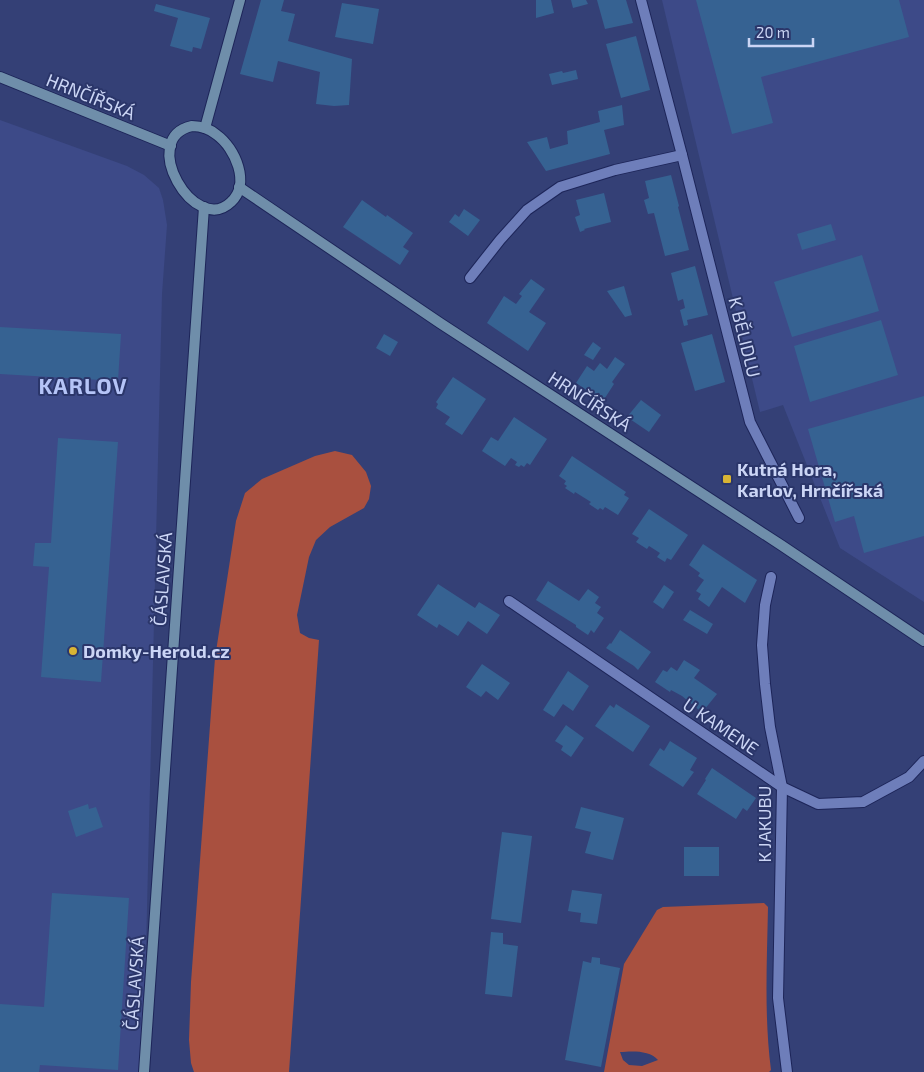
<svg xmlns="http://www.w3.org/2000/svg" width="924" height="1072" font-family="'Exo 2',sans-serif">
  <style>
    .built { fill: #3d4a88 }
    .green { fill: #a9503f; fill-rule: evenodd }
    .building { fill: #366292 }
    .lines { fill: none; stroke-linecap: round; stroke-linejoin: round }
    .street-casing { stroke: #1d2559; stroke-width: 12 }
    .secondary-casing { stroke: #1d2559; stroke-width: 12 }
    .street { stroke: #6e7eba; stroke-width: 10 }
    .secondary { stroke: #6f8eaa; stroke-width: 10 }
    .poi-dot { fill: #d8b434; stroke: #2b366a; stroke-width: 2 }
    .labels { text-anchor: middle; dominant-baseline: central; stroke-width: 4; stroke-linejoin: round; paint-order: stroke }
    .street-label { font-size: 18px; fill: #cbd5f5; stroke: #2b366a }
    .poi-label { font-size: 18px; font-weight: bold; fill: #cbd5f5; stroke: #2b366a; text-anchor: start }
    .district-label { font-size: 22px; font-weight: bold; letter-spacing: 1px; fill: #b5c4f7; stroke: #2b366a }
  </style>
  <rect width="100%" height="100%" fill="#344076"/>
  <g class="built">
    <polygon points="662,0 924,0 924,602 840,548 783,405 760,412"/>
    <polygon points="0,120 127,166 144,175 159,188 163,200 167,225 162,294 143,1072 0,1072"/>
  </g>
  <g class="green">
    <polygon points="335,451 352,455 366,472 371,486 369,499 364,508 330,527 316,540 309,557 297,615 300,633 309,638 319,640 289,1072 194,1072 191,1063 189,1040 191,982 215,658 236,521 245,493 262,479 315,456"/>
    <path d="M764,903L768,907C767,961 764,1016 771,1070L769,1072H604L624,964L657,910L663,907ZM620,1052C632,1051 650,1050 658,1060L642,1066L629,1065L623,1060Z"/>
  </g>
  <g class="building">
    <polygon points="261,0 284,0 281,11 295,14 288,41 352,59 349,105 334,106 316,104 320,72 278,61 273,82 240,74"/>
    <polygon points="536,0 551,0 554,13 536,18"/>
    <polygon points="571,0 586,0 588,4 573,8"/>
    <polygon points="597,0 626,0 633,23 605,29"/>
    <polygon points="696,0 899,0 909,37 761,77 773,123 732,134"/>
    <polygon points="342,3 379,9 373,44 335,37"/>
    <polygon points="156,4 210,18 201,49 193,47 192,52 170,46 178,18 154,11"/>
    <polygon points="636,36 650,90 621,98 606,44"/>
    <polygon points="576,70 578,79 552,85 549,74 562,71 563,73"/>
    <polygon points="622,105 624,125 604,130 610,154 546,171 527,142 547,137 550,149 568,144 567,131 600,122 598,111"/>
    <polygon points="671,175 679,206 678,207 689,250 665,256 654,213 648,214 644,200 649,198 645,181"/>
    <polygon points="604,193 611,222 584,229 585,230 580,232 575,217 580,215 576,200"/>
    <polygon points="362,200 386,217 387,215 413,233 403,247 409,251 400,265 343,227"/>
    <polygon points="464,209 480,220 468,236 449,222 455,214 459,217"/>
    <polygon points="831,224 836,240 802,250 797,234"/>
    <polygon points="862,255 879,311 792,337 774,282"/>
    <polygon points="695,266 708,315 687,320 688,325 684,326 680,310 685,308 683,299 678,301 671,273"/>
    <polygon points="531,279 545,289 529,312 546,323 528,351 487,323 504,296 516,304 522,296 519,294"/>
    <polygon points="624,286 632,315 625,317 607,291"/>
    <polygon points="881,320 898,375 810,402 794,346"/>
    <polygon points="0,327 121,334 118,381 0,374"/>
    <polygon points="384,334 398,342 390,356 376,348"/>
    <polygon points="712,334 725,382 695,391 681,343"/>
    <polygon points="593,342 601,348 593,360 584,355"/>
    <polygon points="615,357 625,364 612,382 614,384 603,401 576,383 587,366 594,371 600,363 607,369"/>
    <polygon points="453,377 486,399 462,435 445,424 450,417 436,408 438,404 436,402"/>
    <polygon points="924,396 924,536 864,553 854,516 835,522 808,429"/>
    <polygon points="641,400 661,415 649,432 627,417"/>
    <polygon points="514,417 547,439 530,465 527,463 524,467 521,465 519,467 515,465 517,462 511,458 505,466 482,451 491,437 498,441"/>
    <polygon points="58,438 118,442 101,682 41,677 49,567 33,566 35,543 51,543"/>
    <polygon points="572,456 626,492 624,495 629,498 618,515 605,507 603,510 600,508 598,510 589,504 591,502 575,492 574,494 565,488 567,486 564,484 566,481 559,476"/>
    <polygon points="649,509 688,535 671,560 667,558 665,562 657,557 660,553 649,546 647,549 636,542 639,538 632,534"/>
    <polygon points="703,544 757,580 745,603 722,587 709,607 698,599 701,594 696,591 704,580 698,576 700,573 689,565"/>
    <polygon points="548,581 579,601 588,589 599,597 595,603 601,607 597,613 604,618 594,633 591,630 588,635 576,627 576,625 536,600"/>
    <polygon points="438,584 475,608 479,602 500,615 487,634 468,621 458,636 439,624 437,628 417,615"/>
    <polygon points="664,585 674,592 663,609 653,602"/>
    <polygon points="690,610 713,624 707,634 683,620"/>
    <polygon points="620,630 651,652 638,670 634,666 606,648 610,643 611,644"/>
    <polygon points="684,660 700,670 694,678 717,694 704,710 699,710 682,696 671,690 670,692 655,682 663,670 667,672 671,667 677,671"/>
    <polygon points="482,664 510,683 498,700 486,691 481,697 466,687"/>
    <polygon points="568,671 589,686 573,711 563,704 554,717 543,710"/>
    <polygon points="616,704 650,726 633,752 595,726 610,705 614,708"/>
    <polygon points="566,725 584,738 571,757 561,750 563,746 555,741"/>
    <polygon points="670,741 697,758 690,770 694,772 683,787 649,765 660,748 664,751"/>
    <polygon points="712,768 756,798 747,811 743,808 736,819 697,794 706,780 705,779"/>
    <polygon points="88,804 89,809 96,807 103,827 76,837 68,811"/>
    <polygon points="581,807 624,818 613,860 585,853 591,832 575,828"/>
    <polygon points="502,832 532,836 521,923 491,919"/>
    <rect x="684" y="847" width="35" height="29"/>
    <polygon points="572,890 602,894 597,924 580,922 581,913 568,911"/>
    <polygon points="52,893 129,898 118,1070 40,1065 39,1072 0,1072 0,1004 44,1007"/>
    <polygon points="491,932 503,933 503,944 518,946 512,997 485,994"/>
    <polygon points="592,957 600,958 600,964 620,968 601,1067 565,1060 583,961 591,963"/>
  </g>
  <g class="lines">
    <g class="street-casing">
      <g id="street">
        <polyline points="641,0 682,155 750,422 799,518"/>
        <polyline points="470,278 500,240 527,210 560,187 615,170 682,155"/>
        <polyline points="771,577 765,605 762,645 765,684 770,727 782,787 778,998 787,1072"/>
        <polyline points="509,601 782,787 818,804 863,802 909,777 924,761"/>
      </g>
    </g>
    <g class="secondary-casing">
      <g id="secondary">
        <polyline points="0,77 171,146"/>
        <path d="M192,126C201,126 210,129 217,135C235,148 251,184 231,202C195,237 137,138 192,126Z"/>
        <polyline points="205,128 240,0"/>
        <polyline points="239,187 440,323 781,545 924,641"/>
        <polyline points="144,1072 204,207"/>
      </g>
    </g>
    <use href="#street" class="street"/>
    <use href="#secondary" class="secondary"/>
  </g>
  <g class="poi-dot">
    <rect x="722" y="474" width="10" height="10" rx="2.5"/>
    <circle cx="73" cy="651" r="5"/>
  </g>
  <g class="labels">
    <g class="street-label">
      <text transform="translate(91 96) rotate(22)">HRNČÍŘSKÁ</text>
      <text transform="translate(745 337) rotate(76)">K BĚLIDLU</text>
      <text transform="translate(590 401) rotate(33)">HRNČÍŘSKÁ</text>
      <text transform="translate(162 579) rotate(-86)">ČÁSLAVSKÁ</text>
      <text transform="translate(721 726) rotate(34)">U KAMENE</text>
      <text transform="translate(764 824) rotate(-90)">K JAKUBU</text>
      <text transform="translate(134 983) rotate(-86)">ČÁSLAVSKÁ</text>
    </g>
    <g class="poi-label">
      <text x="737" y="469">Kutná Hora,<tspan x="737" dy="21">Karlov, Hrnčířská</tspan></text>
      <text x="83" y="651">Domky-Herold.cz</text>
    </g>
    <g class="district-label">
      <text x="83" y="385">KARLOV</text>
    </g>
  </g>
  <path d="M749 38v8h64v-8" fill="none" stroke="#cbd5f5" stroke-width="2.5"/>
  <text x="756" y="38" font-size="15" fill="#cbd5f5" stroke="#2b366a" stroke-width="4" paint-order="stroke">20 m</text>
</svg>
